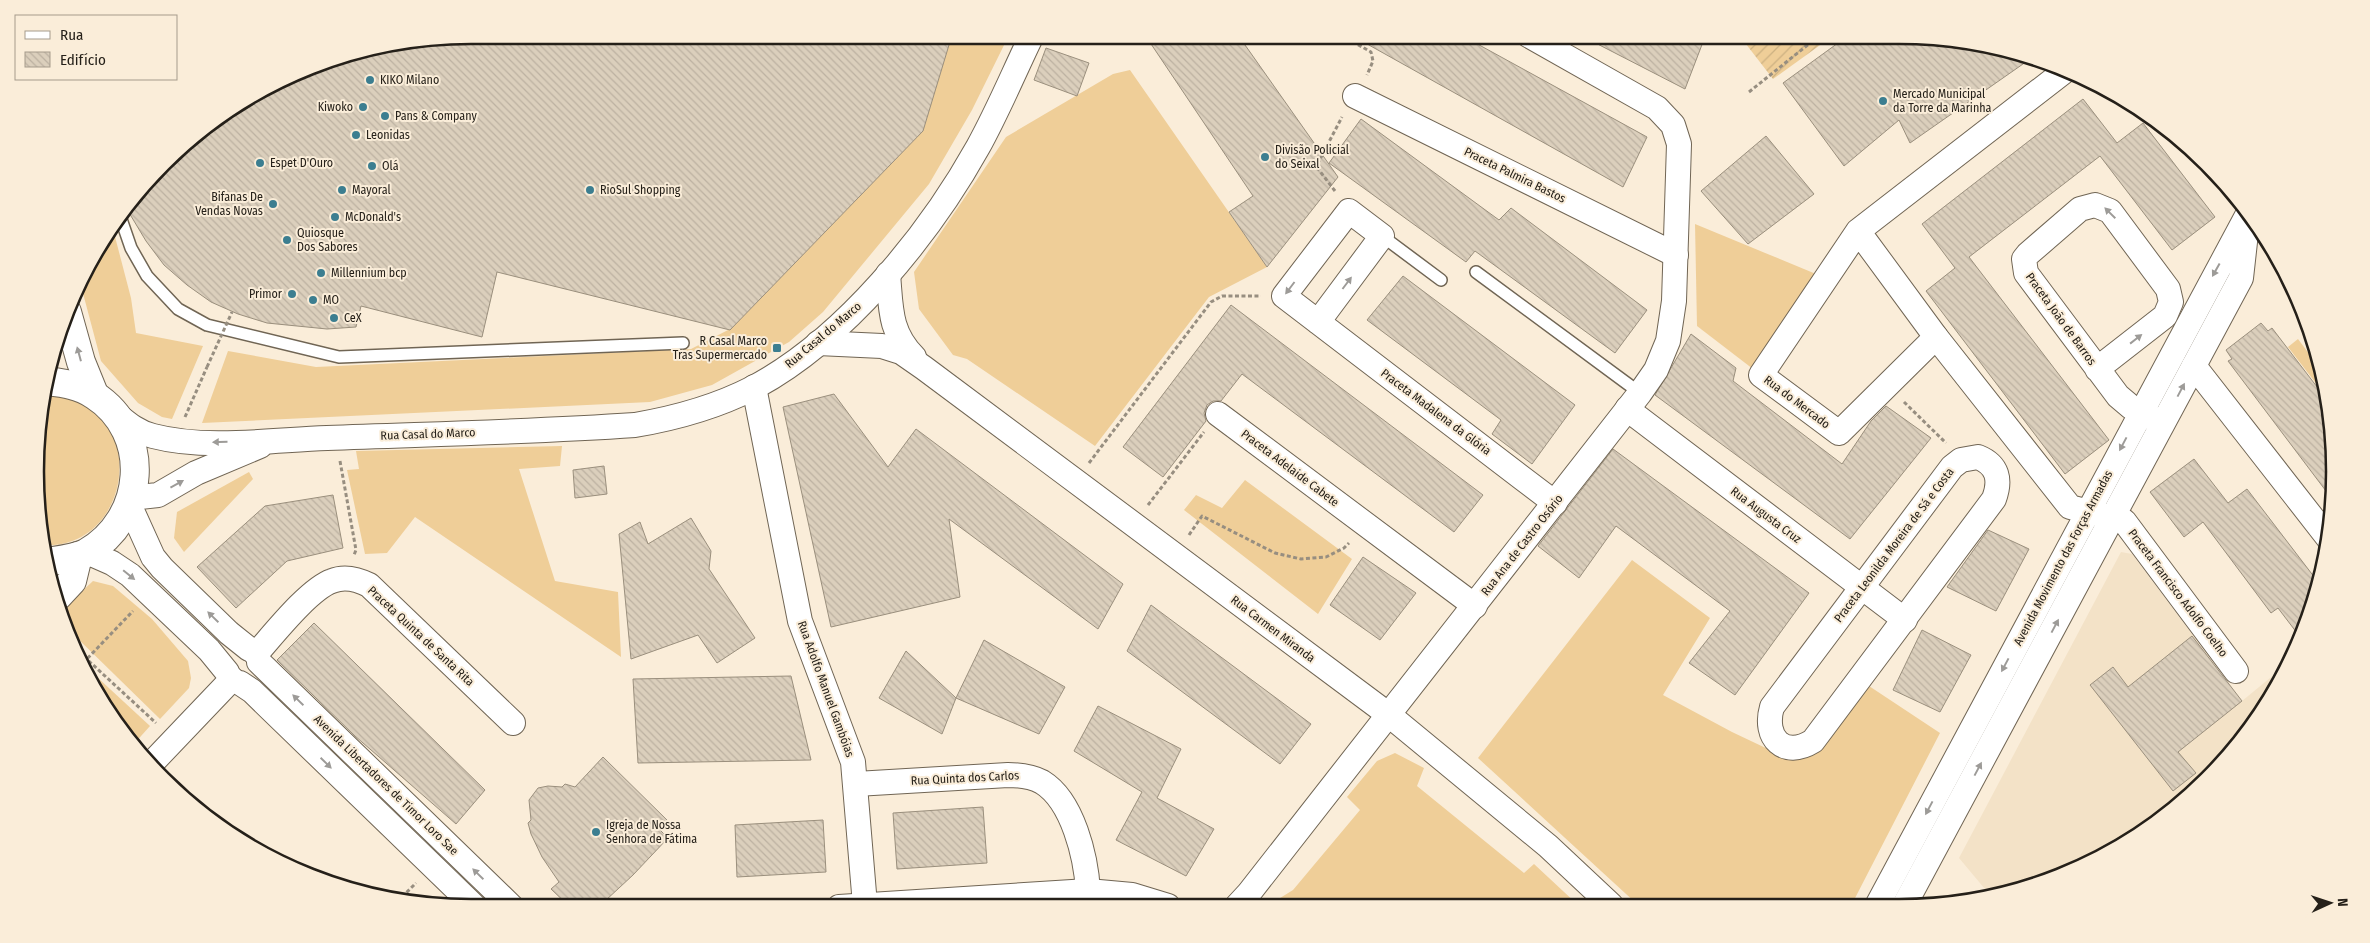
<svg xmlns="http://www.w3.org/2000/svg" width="2370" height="943" font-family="'Fira Sans Condensed',sans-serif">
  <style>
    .built { fill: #f3e2c7 }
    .grass { fill: #efce98 }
    .garden { fill: url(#garden-furrows) }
    .building { fill: url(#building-back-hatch); stroke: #9a8f7d }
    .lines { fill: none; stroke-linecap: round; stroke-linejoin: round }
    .lane-casing { stroke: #706554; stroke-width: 14 }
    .street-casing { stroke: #706554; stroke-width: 26 }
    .secondary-casing { stroke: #706554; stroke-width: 30 }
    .path { stroke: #978e80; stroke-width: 3; stroke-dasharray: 4 2.5; stroke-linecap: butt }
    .lane { stroke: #fff; stroke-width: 11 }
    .street { stroke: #fff; stroke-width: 24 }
    .secondary { stroke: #fff; stroke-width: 28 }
    .path-bridge { stroke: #978e80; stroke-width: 3; stroke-dasharray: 4 2.5; stroke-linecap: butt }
    .oneway { fill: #9d9b98 }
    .poi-dot { fill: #3c7e90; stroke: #faedd9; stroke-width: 2 }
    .labels { text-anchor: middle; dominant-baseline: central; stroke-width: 4; stroke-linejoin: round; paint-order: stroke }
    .poi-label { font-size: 12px; fill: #252019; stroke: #faedd9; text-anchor: start }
    .street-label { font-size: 12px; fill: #252019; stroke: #faedd9 }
    .rim { fill: none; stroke: #252019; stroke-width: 2.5 }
  </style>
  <defs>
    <pattern id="garden-furrows" width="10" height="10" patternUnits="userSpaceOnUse" patternTransform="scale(1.25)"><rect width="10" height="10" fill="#efce98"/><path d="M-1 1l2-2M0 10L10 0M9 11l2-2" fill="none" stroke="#cdb182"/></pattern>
    <pattern id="building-back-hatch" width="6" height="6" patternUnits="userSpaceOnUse" patternTransform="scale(1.25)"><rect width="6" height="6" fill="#dbcfbc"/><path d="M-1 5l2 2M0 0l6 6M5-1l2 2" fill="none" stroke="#bcb1a1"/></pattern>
  </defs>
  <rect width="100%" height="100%" fill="#faedd9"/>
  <polygon class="built" points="2121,552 2132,554 2242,701 2281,669 2283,671 2262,714 2186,800 2066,875 1990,895 1959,858"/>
  <g class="grass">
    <polygon points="952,35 1009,35 972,110 929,184 823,312 789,342 712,385 650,402 202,423 228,351 316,367 691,349 730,329"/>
    <polygon points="1130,70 1267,267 1209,297 1095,446 967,359 953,355 919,309 914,272 1006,137 1113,74"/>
    <polygon points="1695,224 1816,274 1753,369 1697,326"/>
    <polygon points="113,229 131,298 136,333 203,346 172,419 162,417 138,403 101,361 80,282 93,254"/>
    <polygon points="2298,339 2322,371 2324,382 2318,386 2288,347"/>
    <path d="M44,392C155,400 134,551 43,545L39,414Z"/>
    <polygon points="562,446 560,466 519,469 555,581 618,592 621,657 415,517 387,553 365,554 347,470 359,469 356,451"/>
    <polygon points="249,472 253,479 184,552 174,538 177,512"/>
    <polygon points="1245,480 1352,559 1318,614 1184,510 1196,495 1222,508"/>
    <polygon points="1632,560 1710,618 1663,695 1732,732 1789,759 1810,756 1869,686 1940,733 1852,904 1638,905 1478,758"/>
    <polygon points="93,581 113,586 152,619 188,661 191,678 189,688 160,719 72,633 63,609"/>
    <polygon points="84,665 150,726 133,745 94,690"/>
    <polygon points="1395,753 1424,768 1417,786 1524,873 1534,864 1578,905 1267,906 1293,890 1360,810 1347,797 1377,761"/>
  </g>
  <polygon class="garden" points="1739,35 1834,35 1773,79"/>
  <g class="building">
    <polygon points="472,35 952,35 923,131 730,330 497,272 482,337 361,306 356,327 327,329 267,323 238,314 211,302 187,285 164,265 146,241 128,211 184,143 253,94 331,58"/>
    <polygon points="1145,35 1238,35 1338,177 1267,267 1229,212 1253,196"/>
    <polygon points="1351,35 1461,35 1647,137 1623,187"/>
    <polygon points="1580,35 1691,35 1703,42 1685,89"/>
    <polygon points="1849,35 1898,35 2033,57 1910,143 1899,120 1844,166 1783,83"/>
    <polygon points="1046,48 1089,63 1077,96 1034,80"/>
    <polygon points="2083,99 2117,143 2143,123 2215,217 2172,250 2100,156 1969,257 2109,440 2065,474 1926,291 1955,268 1922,224"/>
    <polygon points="1361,119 1499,220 1511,208 1647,310 1615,353 1475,251 1466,262 1329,163"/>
    <polygon points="1766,136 1814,194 1748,244 1701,191"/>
    <polygon points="1403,276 1575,405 1532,464 1492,434 1501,420 1367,320"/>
    <polygon points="1231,305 1483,495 1454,532 1242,374 1221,401 1213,401 1207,405 1204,413 1206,421 1163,477 1123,447"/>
    <polygon points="2261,323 2268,331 2272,328 2327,400 2334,443 2332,499 2228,361 2232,359 2226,350"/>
    <polygon points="1691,334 1736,368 1733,381 1842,464 1871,421 1886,406 1931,438 1850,539 1655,395"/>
    <polygon points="834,394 888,467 916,429 1123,584 1098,629 949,519 960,597 831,627 783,407"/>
    <polygon points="1613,449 1809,593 1735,695 1689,663 1730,611 1616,526 1579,578 1538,546"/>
    <polygon points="2194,459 2228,503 2247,489 2318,582 2312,612 2300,637 2278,608 2271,613 2203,522 2184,537 2150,492"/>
    <polygon points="604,466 607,494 575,498 573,470"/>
    <polygon points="333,495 343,548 287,561 236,608 197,567 265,506"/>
    <polygon points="691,518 711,551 709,569 755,638 717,663 698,635 631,659 619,534 640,522 648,544"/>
    <polygon points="1988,530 2029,549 1996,611 1947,587"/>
    <polygon points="1363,557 1416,593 1380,640 1330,605"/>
    <polygon points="1151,605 1311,724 1280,764 1127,651"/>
    <polygon points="314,623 485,790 456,824 355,736 277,660"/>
    <polygon points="1922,630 1971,655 1940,712 1893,690"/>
    <polygon points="2192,636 2242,701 2178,752 2196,773 2173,791 2090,685 2113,667 2128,687"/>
    <polygon points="984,640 1065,687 1039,734 956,698"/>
    <polygon points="906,651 956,698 942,734 879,698"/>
    <polygon points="791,676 811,760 638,763 633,679"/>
    <polygon points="1098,706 1181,749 1157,798 1214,829 1186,876 1116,840 1142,792 1074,751"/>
    <polygon points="603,757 669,822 660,830 668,838 633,875 605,901 594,908 571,908 551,889 559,882 542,857 531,834 528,823 531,820 529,800 538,788 548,786 562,787 565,784 575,787"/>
    <polygon points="983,807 987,863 897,869 893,813"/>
    <polygon points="823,820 826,872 737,877 735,825"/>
  </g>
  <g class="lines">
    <g class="lane-casing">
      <g id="lane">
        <polyline points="121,219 131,248 147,276 178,309 207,325 339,357 683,343"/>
        <polyline points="1382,236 1441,280"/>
        <polyline points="1476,272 1640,393"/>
      </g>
    </g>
    <g class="street-casing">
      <g id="street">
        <polyline points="1355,96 1676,255"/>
        <polyline points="1858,231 1936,337 1839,433 1761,375 1858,231 2066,70"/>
        <path d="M888,274C891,307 889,332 914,357"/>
        <polyline points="1318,322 1382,236 1349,211 1284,296 1522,478 1555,503"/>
        <polyline points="1936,337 2070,507 2124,521 2236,671"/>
        <polyline points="818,343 882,346 901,352 924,368 1389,715 1548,846 1611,905"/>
        <polyline points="2194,366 2329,539"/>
        <polyline points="2097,369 2165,316 2171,302 2168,289 2110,211 2095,205 2080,209 2028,254 2024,259 2026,273 2118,396 2131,407 2154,419"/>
        <polyline points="754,387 800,621 853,762 865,905"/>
        <polyline points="1627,409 1905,620"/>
        <path d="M115,413C127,423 137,432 153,436C206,450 273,440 327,438C430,434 533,432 635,425C676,418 716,407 753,388C844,340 929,235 978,147C998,111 1014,72 1032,35"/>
        <polyline points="1218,414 1475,606"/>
        <path d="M1978,457C1998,465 2001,480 1994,499L1813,741C1784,759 1763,738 1772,707L1952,467L1961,460Z"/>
        <polyline points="131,498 158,495 196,473 260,446"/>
        <polyline points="129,504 153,557 162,568 229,633 249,649"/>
        <polyline points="87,552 112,563 130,575 209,650 227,672"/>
        <path d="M256,654C273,635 309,589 332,581C344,576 357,579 369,585L513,723"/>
        <polyline points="259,662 513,908"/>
        <polyline points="240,683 252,691 476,908"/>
        <polyline points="150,765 232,679"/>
        <path d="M856,784L1008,775C1020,775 1031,776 1042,782C1073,801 1086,857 1088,891"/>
        <polyline points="1878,904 2249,212"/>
        <polyline points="1905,904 2241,278 2247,224"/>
        <polyline points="1237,906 1249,893 1640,393 1656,370 1668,341 1674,301 1679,144 1673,125 1657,108 1528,35"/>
        <polyline points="839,907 1088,891 1132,895 1168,906"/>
      </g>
    </g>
    <g class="secondary-casing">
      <g id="secondary">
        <polyline points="67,312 81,362 94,394"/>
        <path d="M45,562C59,560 74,559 86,553C146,519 153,433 94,395C80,385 63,383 47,381"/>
        <polyline points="58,596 72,581 78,556"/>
      </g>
    </g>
    <g class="path">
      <polyline points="1341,35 1371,52 1373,61 1367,75"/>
      <polyline points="1749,92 1820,35"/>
      <polyline points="1335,191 1319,170 1318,163 1342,117"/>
      <polyline points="1904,402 1946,443"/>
      <polyline points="185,417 207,367"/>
      <polyline points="340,461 356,550 354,555"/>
      <polyline points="1089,463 1211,302 1222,296 1261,296"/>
      <polyline points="1148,505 1204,432"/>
      <polyline points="1189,535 1202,516 1275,553 1301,559 1326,557 1344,548 1349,543"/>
      <polyline points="79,652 156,723"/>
      <polyline points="83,663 133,611"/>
      <polyline points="402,897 416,883"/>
    </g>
    <use href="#lane" class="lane"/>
    <use href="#street" class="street"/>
    <use href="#secondary" class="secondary"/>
    <polyline class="path-bridge" points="207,367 232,312"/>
  </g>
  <defs><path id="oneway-solid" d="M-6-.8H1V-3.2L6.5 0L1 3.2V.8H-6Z" transform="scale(1.25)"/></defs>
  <g class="oneway">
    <use href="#oneway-solid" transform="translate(2110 213) rotate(-135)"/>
    <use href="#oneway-solid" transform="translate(2216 270) rotate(119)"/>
    <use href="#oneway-solid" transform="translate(1347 283) rotate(-53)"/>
    <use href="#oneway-solid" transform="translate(1290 288) rotate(127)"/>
    <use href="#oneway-solid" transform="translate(2136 339) rotate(-38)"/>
    <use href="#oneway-solid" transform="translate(79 354) rotate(-105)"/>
    <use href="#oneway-solid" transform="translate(2181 390) rotate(-62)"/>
    <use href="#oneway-solid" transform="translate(220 442) rotate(179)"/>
    <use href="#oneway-solid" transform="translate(2123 444) rotate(118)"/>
    <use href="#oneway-solid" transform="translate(177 484) rotate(-29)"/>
    <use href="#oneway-solid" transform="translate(129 575) rotate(39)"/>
    <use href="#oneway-solid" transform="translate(213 617) rotate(-136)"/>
    <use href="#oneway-solid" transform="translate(2055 626) rotate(-62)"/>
    <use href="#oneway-solid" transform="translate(2005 665) rotate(118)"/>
    <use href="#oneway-solid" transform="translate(298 700) rotate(-136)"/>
    <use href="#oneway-solid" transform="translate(326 763) rotate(44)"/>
    <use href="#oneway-solid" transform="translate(1978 769) rotate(-62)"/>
    <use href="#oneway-solid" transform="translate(1929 808) rotate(118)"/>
    <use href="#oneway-solid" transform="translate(478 874) rotate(-136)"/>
  </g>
  <g class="poi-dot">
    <circle cx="370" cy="80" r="5"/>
    <circle cx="1883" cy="101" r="5"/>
    <circle cx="363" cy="107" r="5"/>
    <circle cx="385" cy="116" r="5"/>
    <circle cx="356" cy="135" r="5"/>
    <circle cx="1265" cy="157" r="5"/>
    <circle cx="260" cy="163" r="5"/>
    <circle cx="372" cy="166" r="5"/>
    <circle cx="342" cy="190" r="5"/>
    <circle cx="590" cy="190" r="5"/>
    <circle cx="273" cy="204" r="5"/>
    <circle cx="335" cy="217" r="5"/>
    <circle cx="287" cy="240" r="5"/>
    <circle cx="321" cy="273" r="5"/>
    <circle cx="292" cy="294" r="5"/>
    <circle cx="313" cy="300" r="5"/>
    <circle cx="334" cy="318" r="5"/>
    <rect x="772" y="343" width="10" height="10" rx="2.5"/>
    <circle cx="596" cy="832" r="5"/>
  </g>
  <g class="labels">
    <g class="poi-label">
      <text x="380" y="80">KIKO Milano</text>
      <text x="1893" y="94">Mercado Municipal<tspan x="1893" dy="14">da Torre da Marinha</tspan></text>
      <text x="353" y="107" text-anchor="end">Kiwoko</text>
      <text x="395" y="116">Pans &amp; Company</text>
      <text x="366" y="135">Leonidas</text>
      <text x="1275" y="150">Divisão Policial<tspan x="1275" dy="14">do Seixal</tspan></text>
      <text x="270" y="163">Espet D'Ouro</text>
      <text x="382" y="166">Olá</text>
      <text x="352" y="190">Mayoral</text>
      <text x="600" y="190">RioSul Shopping</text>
      <text x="263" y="197" text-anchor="end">Bifanas De<tspan x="263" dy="14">Vendas Novas</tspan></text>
      <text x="345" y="217">McDonald's</text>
      <text x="297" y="233">Quiosque<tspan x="297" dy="14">Dos Sabores</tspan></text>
      <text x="331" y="273">Millennium bcp</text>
      <text x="282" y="294" text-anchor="end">Primor</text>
      <text x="323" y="300">MO</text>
      <text x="344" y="318">CeX</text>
      <text x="767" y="341" text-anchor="end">R Casal Marco<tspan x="767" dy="14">Tras Supermercado</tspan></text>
      <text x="606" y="825">Igreja de Nossa<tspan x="606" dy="14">Senhora de Fátima</tspan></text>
    </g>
    <g class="street-label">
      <text transform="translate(1515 175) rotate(26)">Praceta Palmira Bastos</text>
      <text transform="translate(2061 319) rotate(54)">Praceta João de Barros</text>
      <text transform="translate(823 335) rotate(-40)">Rua Casal do Marco</text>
      <text transform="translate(1797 402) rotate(37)">Rua do Mercado</text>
      <text transform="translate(1436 412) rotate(37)">Praceta Madalena da Glória</text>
      <text transform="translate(428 434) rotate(-2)">Rua Casal do Marco</text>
      <text transform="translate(1290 468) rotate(37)">Praceta Adelaide Cabete</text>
      <text transform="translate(1766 515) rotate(37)">Rua Augusta Cruz</text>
      <text transform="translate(1522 545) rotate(-52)">Rua Ana de Castro Osório</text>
      <text transform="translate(1894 545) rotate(-53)">Praceta Leonilda Moreira de Sá e Costa</text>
      <text transform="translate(2063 558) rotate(-62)">Avenida Movimento das Forças Armadas</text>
      <text transform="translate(2178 593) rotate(53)">Praceta Francisco Adolfo Coelho</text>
      <text transform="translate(1273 629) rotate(37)">Rua Carmen Miranda</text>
      <text transform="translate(421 636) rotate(43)">Praceta Quinta de Santa Rita</text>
      <text transform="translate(826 689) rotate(70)">Rua Adolfo Manuel Gambóias</text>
      <text transform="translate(965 778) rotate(-3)">Rua Quinta dos Carlos</text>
      <text transform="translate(386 785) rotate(44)">Avenida Libertadores de Timor Loro Sae</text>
    </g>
  </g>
  <path d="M0 0H2370V943H0ZM471 44H1899A427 427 0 0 1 2326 471V472A427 427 0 0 1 1899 899H471A427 427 0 0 1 44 472V471A427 427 0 0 1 471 44Z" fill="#faedd9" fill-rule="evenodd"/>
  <path class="rim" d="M471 44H1899A427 427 0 0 1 2326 471V472A427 427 0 0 1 1899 899H471A427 427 0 0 1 44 472V471A427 427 0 0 1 471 44Z"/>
  <rect x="15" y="15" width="162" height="65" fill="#faedd9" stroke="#a59b8c"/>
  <rect x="25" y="31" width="25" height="8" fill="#ffffff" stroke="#a59b8c"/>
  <text x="60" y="40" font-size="15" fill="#252019">Rua</text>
  <rect x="25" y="52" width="25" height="15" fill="url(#building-back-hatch)" stroke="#a59b8c"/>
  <text x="60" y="65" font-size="15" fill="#252019">Edifício</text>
  <g transform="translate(2330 903) rotate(87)" stroke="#faedd9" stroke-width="4" paint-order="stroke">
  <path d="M0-4L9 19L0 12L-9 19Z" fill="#252019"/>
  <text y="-8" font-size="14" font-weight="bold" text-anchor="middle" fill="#252019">N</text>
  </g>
</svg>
